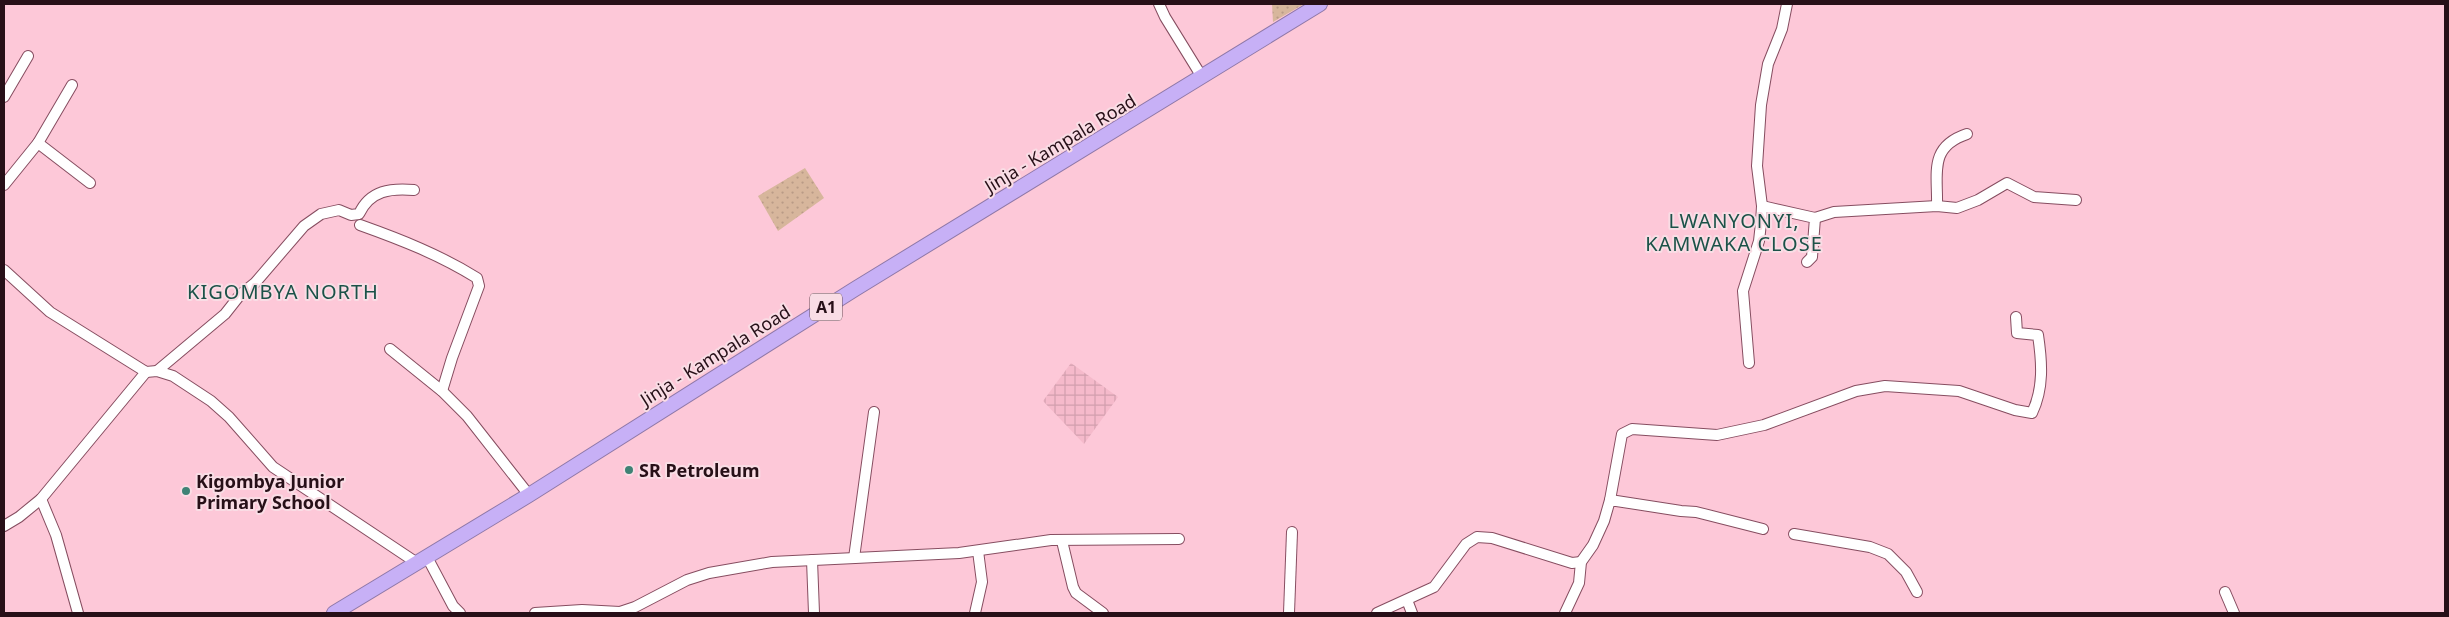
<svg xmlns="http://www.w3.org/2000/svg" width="2449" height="617" font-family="'Noto Sans',sans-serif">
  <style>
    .industrial { fill: url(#industrial-grid) }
    .grass { fill: url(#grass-dots) }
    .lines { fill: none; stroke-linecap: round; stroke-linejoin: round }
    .minor-casing { stroke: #864d60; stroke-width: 12 }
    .highway-casing { stroke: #8f78a8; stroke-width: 16 }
    .minor { stroke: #fff; stroke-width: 10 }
    .highway { stroke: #c7b0f6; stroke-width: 14 }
    .poi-dot { fill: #3f8275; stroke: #f9dde5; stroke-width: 2 }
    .labels { text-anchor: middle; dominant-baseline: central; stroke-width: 4; stroke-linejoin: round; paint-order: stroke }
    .shield { fill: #f9dde5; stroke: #664e56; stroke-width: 1 }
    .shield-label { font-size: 16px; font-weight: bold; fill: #271018 }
    .street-label { font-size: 18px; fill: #271018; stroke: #f9dde5 }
    .poi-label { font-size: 18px; font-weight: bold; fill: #271018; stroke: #f9dde5; text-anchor: start }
    .quarter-label { font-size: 20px; letter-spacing: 1px; fill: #1b5248; stroke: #f9dde5 }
  </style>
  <defs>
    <pattern id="industrial-grid" width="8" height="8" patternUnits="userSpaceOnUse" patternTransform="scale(1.25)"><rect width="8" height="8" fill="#f5bacb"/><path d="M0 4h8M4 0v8" fill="none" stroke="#d29fae"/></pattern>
    <pattern id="grass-dots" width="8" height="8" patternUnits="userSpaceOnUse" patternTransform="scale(1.25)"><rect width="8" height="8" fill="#d7b69c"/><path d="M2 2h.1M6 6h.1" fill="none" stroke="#b99b86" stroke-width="1.8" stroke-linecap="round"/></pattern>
  </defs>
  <rect width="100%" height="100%" fill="#fdc8d8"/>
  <polygon class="industrial" points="1071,363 1118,397 1084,444 1043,401"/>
  <g class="grass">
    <polygon points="1272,4 1304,4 1273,22"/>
    <polygon points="805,168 824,198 778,231 758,196"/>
  </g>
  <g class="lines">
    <g class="minor-casing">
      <g id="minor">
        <polyline points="1159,4 1165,17 1202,77"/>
        <polyline points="4,97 28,56"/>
        <polyline points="38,143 90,183"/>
        <polyline points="4,185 38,143 72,85"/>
        <polyline points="1762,206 1815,218 1812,257 1807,262"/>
        <path d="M1937,206C1938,174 1928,147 1967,134"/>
        <polyline points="1815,218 1834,212 1937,206 1957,208 1978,200 2007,183 2034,197 2076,200"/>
        <path d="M360,225C402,240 440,255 477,278L479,286L452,358L442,391"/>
        <polyline points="4,270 50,312 146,372 157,371 173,376 211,401 229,417 273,467 417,563"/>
        <polyline points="390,349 442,391 467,416 529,495"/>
        <polyline points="1749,363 1743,291 1759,241 1761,223 1762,206 1757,166 1761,105 1768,64 1782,29 1787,4"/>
        <path d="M157,371L225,314L240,295L255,283L304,226L321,214L339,210L351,215L359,214C370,190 391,188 414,190"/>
        <polyline points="41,499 56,535 78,613"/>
        <path d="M1610,500L1622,434L1632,429L1717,435L1764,425L1856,391L1885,386L1959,391L2015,410L2032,413C2044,388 2042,362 2038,335L2017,333L2016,317"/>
        <polyline points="4,526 19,517 41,499 146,372"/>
        <polyline points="1794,534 1870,547 1888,554 1906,572 1917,592"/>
        <polyline points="1062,541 1073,587 1076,593 1103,613"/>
        <polyline points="427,557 453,606 460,613"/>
        <polyline points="854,558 874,412"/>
        <polyline points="812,560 814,613"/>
        <polyline points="2225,592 2234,613"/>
        <polyline points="1407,600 1412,613"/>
        <polyline points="535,613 582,610 620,612 635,607 687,580 709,573 772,562 959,553 1051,540 1179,539"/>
        <polyline points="975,613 982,582 978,551"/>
        <polyline points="1289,613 1292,532"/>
        <polyline points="1377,613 1434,587 1466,544 1477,537 1492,538 1572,563 1581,562"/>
        <polyline points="1565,613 1579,583 1581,562 1593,545 1604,521 1610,500 1681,511 1696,512 1763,529"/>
      </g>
    </g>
    <g class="highway-casing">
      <polyline id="highway" points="334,613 529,495 855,289 1320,4"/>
    </g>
    <use href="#minor" class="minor"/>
    <use href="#highway" class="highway"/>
  </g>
  <g class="poi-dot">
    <circle cx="629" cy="470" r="5"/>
    <circle cx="186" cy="491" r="5"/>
  </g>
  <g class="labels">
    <rect class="shield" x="810" y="293.5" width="32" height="27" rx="4"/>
    <g class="shield-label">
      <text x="826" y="307">A1</text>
    </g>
    <g class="street-label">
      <text transform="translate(1060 143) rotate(-31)">Jinja - Kampala Road</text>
      <text transform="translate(715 355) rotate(-32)">Jinja - Kampala Road</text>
    </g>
    <g class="poi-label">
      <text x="639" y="470">SR Petroleum</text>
      <text x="196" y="481">Kigombya Junior<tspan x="196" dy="21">Primary School</tspan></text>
    </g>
    <g class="quarter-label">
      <text x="1734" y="220">LWANYONYI,<tspan x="1734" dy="23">KAMWAKA CLOSE</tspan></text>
      <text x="283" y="291">KIGOMBYA NORTH</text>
    </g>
  </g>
  <rect width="2449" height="617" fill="none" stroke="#271018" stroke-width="10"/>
</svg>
